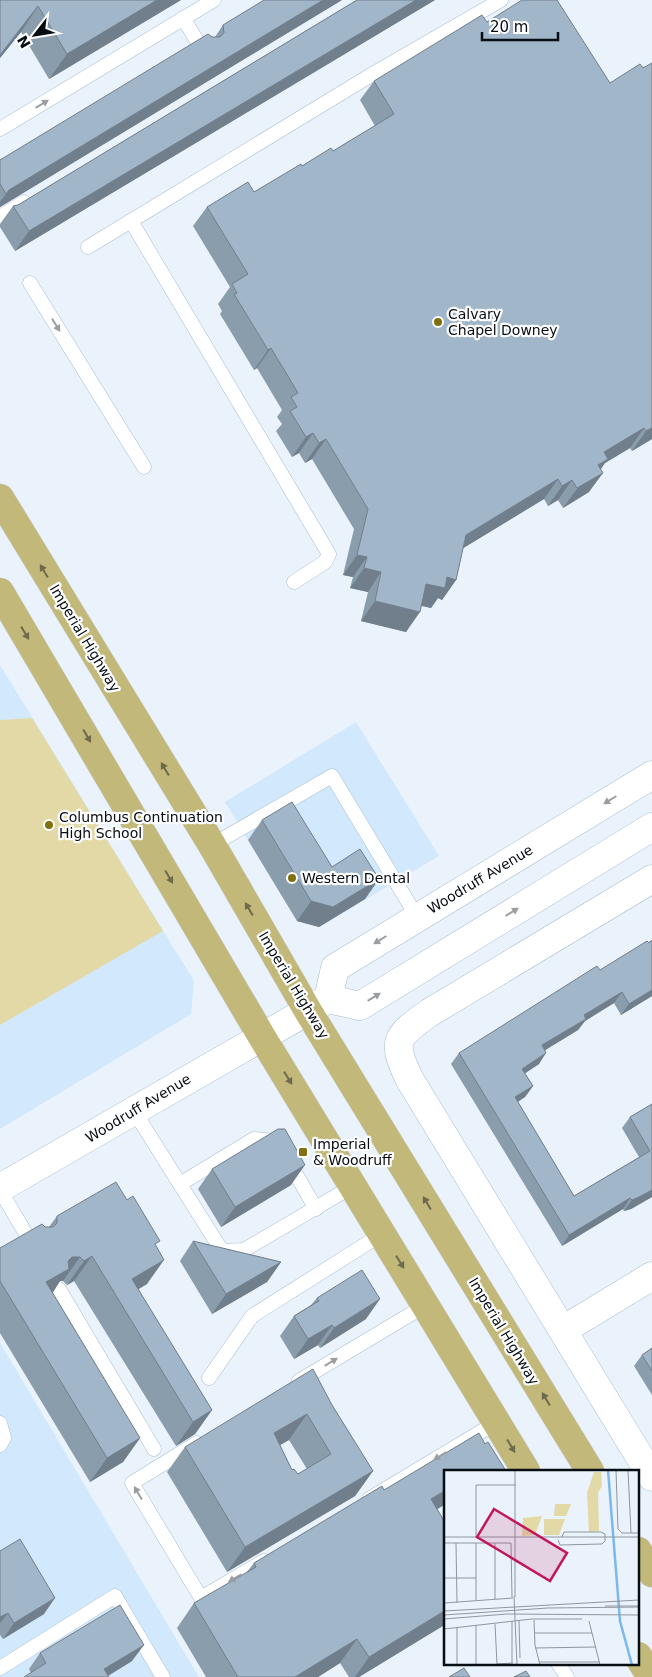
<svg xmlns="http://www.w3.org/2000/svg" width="652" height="1677" font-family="'DejaVu Sans',sans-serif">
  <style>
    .built { fill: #d2e9fd }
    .green { fill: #e2d9a6 }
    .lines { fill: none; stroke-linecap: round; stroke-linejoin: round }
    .lane-casing { stroke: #a8bed1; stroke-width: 15 }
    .street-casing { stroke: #a8bed1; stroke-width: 29 }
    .secondary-casing { stroke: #a8bed1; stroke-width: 29 }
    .primary-casing { stroke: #cdcfd0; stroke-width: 29 }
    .lane { stroke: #fff; stroke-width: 14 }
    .street { stroke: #fff; stroke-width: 28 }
    .secondary { stroke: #fff; stroke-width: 28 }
    .primary { stroke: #c2b87a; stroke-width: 28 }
    .wall { fill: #8a9dad; fill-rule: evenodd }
    .shaded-wall { fill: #717f8d }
    .building { fill: #a1b6c9; stroke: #717f8d; fill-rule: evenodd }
    .oneway { fill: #9b9ea1 }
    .oneway2 { fill: #6d6b4c }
    .poi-dot { fill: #7f700f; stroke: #fefefe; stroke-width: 2 }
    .labels { text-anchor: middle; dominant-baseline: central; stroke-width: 4.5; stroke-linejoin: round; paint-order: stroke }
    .poi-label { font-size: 14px; fill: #060d13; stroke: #fefefe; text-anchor: start }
    .street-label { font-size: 14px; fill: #060d13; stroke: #fefefe }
    .inset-river { fill: none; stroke: #7db8ec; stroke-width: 2.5 }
    .inset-road { fill: none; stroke: #8f969e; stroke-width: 1 }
    .view { fill: #c2185b; fill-opacity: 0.15; stroke: #c2185b; stroke-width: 2.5 }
    .inset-edge { fill: none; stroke: #060d13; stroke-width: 2.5 }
  </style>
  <rect width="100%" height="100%" fill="#eaf2fb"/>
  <g class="built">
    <polygon points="0,665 194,981 191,1014 0,1129"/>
    <polygon points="356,722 439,856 319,927 297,921 225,802"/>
    <polygon points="0,1343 199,1677 0,1677"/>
  </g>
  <polygon class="green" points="32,718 163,931 0,1025 0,720"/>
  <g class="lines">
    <g class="lane-casing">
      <g id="lane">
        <polyline points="183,18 202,49"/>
        <polyline points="0,129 214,0"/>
        <polyline points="0,217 24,202"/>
        <polyline points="131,221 329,554 325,562 294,582"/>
        <polyline points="88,247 376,72 501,0"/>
        <polyline points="30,283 144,467"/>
        <polyline points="212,845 332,776 417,917"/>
        <polyline points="134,1111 222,1251 244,1250 353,1186"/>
        <polyline points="289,1162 316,1209"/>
        <polyline points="180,1184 254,1139 276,1141 278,1143"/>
        <polyline points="0,1190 32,1244"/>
        <polyline points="59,1289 154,1449"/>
        <polyline points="209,1378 252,1316 382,1234"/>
        <polyline points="299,1381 426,1305"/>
        <polyline points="0,1423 4,1438 0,1445"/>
        <polyline points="197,1443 132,1483 201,1598 264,1561"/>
        <polyline points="369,1499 497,1422"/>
        <polyline points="558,1663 567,1677"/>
        <polyline points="0,1668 115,1596 163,1677"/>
      </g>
    </g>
    <g class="street-casing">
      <g id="street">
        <path d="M652,879L429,1013C395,1037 391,1041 410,1080L652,1477"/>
        <polyline points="563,1330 652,1276"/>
      </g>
    </g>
    <g class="secondary-casing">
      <g id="secondary">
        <polyline points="328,999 360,1006 652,827"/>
        <polyline points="0,1188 328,999 335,968 652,775"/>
      </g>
    </g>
    <g class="primary-casing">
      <g id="primary">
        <polyline points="0,498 212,845 308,1011 590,1471"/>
        <polyline points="0,592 262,1037 526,1471"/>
        <polyline points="638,1551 652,1573"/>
        <polyline points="638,1656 651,1677"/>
      </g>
    </g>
    <use href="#lane" class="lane"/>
    <use href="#street" class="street"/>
    <use href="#secondary" class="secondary"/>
    <use href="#primary" class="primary"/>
  </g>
  <g class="wall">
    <polygon points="0,0 181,0 49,79 21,32 0,58"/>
    <polygon points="342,0 0,207 0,160 212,37 215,37 223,25"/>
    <polygon points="357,0 435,0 15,251 0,227 0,224 13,206 18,205"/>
    <polygon points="487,22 610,83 643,68 652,63 652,439 632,451 630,448 605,463 601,469 589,492 563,508 558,500 548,506 544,499 463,548 456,580 442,600 438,598 431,608 421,606 406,632 361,621 368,592 350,588 353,577 343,575 354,529 312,459 305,463 299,453 292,457 276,431 282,424 277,417 282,410 257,368 254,370 220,314 222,311 218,304 230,287 193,226 207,207 254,192 302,166 333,151 375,126 360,100 374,81"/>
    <polygon points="262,820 332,867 379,879 365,899 319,927 297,921 248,840"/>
    <polygon points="652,940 652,996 621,1015 614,1003 585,1021 578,1030 545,1050 539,1064 525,1073 533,1086 525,1097 518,1102 574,1196 639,1157 622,1128 630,1117 652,1104 652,1197 631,1209 624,1211 623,1209 562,1246 451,1064 459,1053"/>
    <polygon points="212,1169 291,1185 221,1227 198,1189"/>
    <polygon points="57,1216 156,1247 147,1284 138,1289 212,1410 195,1434 176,1446 74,1281 67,1285 63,1281 60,1281 52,1293 140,1438 123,1462 90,1482 0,1333 0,1248 49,1227"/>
    <polygon points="193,1241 281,1262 267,1282 212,1314 180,1261"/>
    <polygon points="317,1298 366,1319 320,1348 318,1345 294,1359 280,1336 294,1316 311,1305"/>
    <polygon points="652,1348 652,1395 634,1366 642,1355"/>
    <path d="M332,1405L373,1471L355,1496L227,1572L167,1472L185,1447ZM289,1440L307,1469L298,1474L292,1470L280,1445Z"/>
    <polygon points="446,1471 437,1509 446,1524 446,1624 359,1677 349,1677 340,1663 318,1677 206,1677 177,1628 194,1603 246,1573 254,1563 384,1490"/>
    <polygon points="0,1551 44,1614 3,1639 0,1635"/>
    <polygon points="40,1653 132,1661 108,1676 31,1673 29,1669"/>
  </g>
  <g class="shaded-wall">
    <polygon points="157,0 181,0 49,79 67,54"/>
    <polygon points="323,0 342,0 0,207 0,202 9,190"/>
    <polygon points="416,0 435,0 15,251 29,231"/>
    <polygon points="38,6 21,32 0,58 0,55"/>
    <polygon points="271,348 257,368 254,370 268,350"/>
    <polygon points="644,428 630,448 605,463 595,477 603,473 589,492 563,508 604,452"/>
    <polygon points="652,428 652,439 632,451 646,431"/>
    <polygon points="313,433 299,453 292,457 306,437"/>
    <polygon points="326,439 312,459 305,463 319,443"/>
    <polygon points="558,479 544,499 452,555 466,535"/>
    <polygon points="572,480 558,500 548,506 562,486"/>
    <polygon points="357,555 367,557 353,577 343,575"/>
    <polygon points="364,568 381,572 368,592 350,588"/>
    <polygon points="447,577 456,580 442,600 438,598 431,608 412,603 426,584"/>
    <polygon points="375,601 420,612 406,632 361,621"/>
    <polygon points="379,879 365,899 319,927 297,921 311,901"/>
    <polygon points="652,990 652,996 621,1015 629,1004"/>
    <polygon points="622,992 614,1003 585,1021 578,1030 534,1057 542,1045 584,1015"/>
    <polygon points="546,1053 539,1064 515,1080 522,1069"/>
    <polygon points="533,1086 525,1097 507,1108 515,1097"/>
    <polygon points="305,1165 291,1185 221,1227 235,1207"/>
    <polygon points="652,1190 652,1197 631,1209 624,1211 632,1200"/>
    <polygon points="630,1198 623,1209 562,1246 569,1235"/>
    <polygon points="92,1256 74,1281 67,1285 84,1261"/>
    <polygon points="72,1257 80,1257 63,1281 60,1281 52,1294 46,1282"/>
    <polygon points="164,1260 147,1284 119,1301 132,1279"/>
    <polygon points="281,1262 267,1282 212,1314 226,1294"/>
    <polygon points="380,1299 366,1319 320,1348 334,1328"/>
    <polygon points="332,1325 318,1345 294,1359 308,1339"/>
    <polygon points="212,1410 195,1434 176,1446 193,1422"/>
    <polygon points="307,1414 289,1440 256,1459 274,1433"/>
    <polygon points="140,1438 123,1462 90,1482 107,1458"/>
    <polygon points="373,1471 355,1496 227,1572 245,1547"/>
    <polygon points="446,1490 446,1504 414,1523 431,1499"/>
    <polygon points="55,1598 44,1614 3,1639 14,1623"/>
    <polygon points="446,1610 446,1624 359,1677 355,1677 369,1657"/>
    <polygon points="8,1613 0,1623 0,1617"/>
    <polygon points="357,1639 340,1663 318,1677 295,1677"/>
    <polygon points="144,1645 132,1661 106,1677 104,1669"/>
  </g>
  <g class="building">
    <polygon points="0,0 157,0 67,54 38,6 0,55"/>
    <polygon points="264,0 323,0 9,190 6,194 0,184 0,160 208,34 212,37 220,37 224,33 223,25"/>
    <polygon points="357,0 416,0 29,231 13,206 18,205"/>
    <polygon points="522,0 557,0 610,83 640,64 643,68 652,63 652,428 646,431 644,428 604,452 608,459 598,465 603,473 577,488 572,480 562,486 558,479 466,535 456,580 447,577 445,588 426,584 420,612 375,601 381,572 364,568 367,557 357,555 368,509 326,439 319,443 313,433 306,437 290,411 297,407 291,397 298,393 271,348 268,350 234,294 237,293 232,284 248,274 207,207 248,182 254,192 301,164 302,166 331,148 333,151 394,114 374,81 482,15 487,22"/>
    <polygon points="292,802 332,867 360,849 379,879 333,907 311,901 262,820"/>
    <polygon points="652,940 652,990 629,1004 622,992 584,1015 586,1019 542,1045 546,1053 522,1069 533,1086 515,1097 574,1196 650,1151 630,1117 652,1104 652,1190 639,1197 632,1200 630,1198 569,1235 459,1053 597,966 600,970 647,941 649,943"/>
    <polygon points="278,1129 285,1129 305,1165 235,1207 212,1169"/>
    <polygon points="116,1182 127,1200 133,1196 160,1241 155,1244 164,1260 132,1279 212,1410 193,1422 92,1256 84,1261 80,1257 72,1257 68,1261 69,1269 46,1282 140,1438 107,1458 0,1281 0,1248 42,1224 45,1227 53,1227 57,1223 57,1216"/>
    <polygon points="193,1241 281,1262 226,1294"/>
    <polygon points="362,1270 380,1299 334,1328 332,1325 308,1339 294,1316 319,1301 317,1298"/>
    <polygon points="652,1348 652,1371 642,1355"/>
    <path d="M313,1369L332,1405L373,1471L245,1547L185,1447ZM307,1414L331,1454L298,1474L294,1469L292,1470L274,1433Z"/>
    <polygon points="479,1433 485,1444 488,1442 506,1471 446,1471 446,1490 431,1499 446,1524 446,1610 369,1657 357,1639 295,1677 238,1677 194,1603 256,1567 254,1563 382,1486 384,1490"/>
    <polygon points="20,1539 55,1598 14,1623 8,1613 0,1617 0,1551"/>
    <polygon points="120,1605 144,1645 104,1669 109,1677 24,1677 46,1663 40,1653"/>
    <polygon points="464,1668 470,1677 449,1677"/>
    <polygon points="526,1671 530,1677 514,1677"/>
  </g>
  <defs><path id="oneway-solid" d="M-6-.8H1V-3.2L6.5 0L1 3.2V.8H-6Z" transform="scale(1.25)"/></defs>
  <g class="oneway">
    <use href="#oneway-solid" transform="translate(42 104) rotate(-31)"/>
    <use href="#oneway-solid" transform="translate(56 325) rotate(58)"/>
    <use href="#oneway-solid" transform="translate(610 800) rotate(148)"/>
    <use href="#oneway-solid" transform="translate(512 912) rotate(-31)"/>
    <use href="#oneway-solid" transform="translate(380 940) rotate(148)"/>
    <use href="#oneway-solid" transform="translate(374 997) rotate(-31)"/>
    <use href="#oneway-solid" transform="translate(331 1362) rotate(-31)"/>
    <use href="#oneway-solid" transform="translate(440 1456) rotate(149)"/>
    <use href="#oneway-solid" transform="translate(138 1493) rotate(-121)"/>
    <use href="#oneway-solid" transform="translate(235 1578) rotate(150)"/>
  </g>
  <g class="oneway2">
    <use href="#oneway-solid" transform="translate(44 571) rotate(-121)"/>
    <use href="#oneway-solid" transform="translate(25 633) rotate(59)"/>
    <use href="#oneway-solid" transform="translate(87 736) rotate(60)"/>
    <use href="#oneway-solid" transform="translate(165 769) rotate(-121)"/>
    <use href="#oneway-solid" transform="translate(169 877) rotate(60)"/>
    <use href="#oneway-solid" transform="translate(249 909) rotate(-120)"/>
    <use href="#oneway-solid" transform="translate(288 1078) rotate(58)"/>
    <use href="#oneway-solid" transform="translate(427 1203) rotate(-121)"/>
    <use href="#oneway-solid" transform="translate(400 1262) rotate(58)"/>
    <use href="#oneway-solid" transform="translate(546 1399) rotate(-121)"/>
    <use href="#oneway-solid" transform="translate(511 1446) rotate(59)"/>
  </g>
  <g class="poi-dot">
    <circle cx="438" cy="322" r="5"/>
    <circle cx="49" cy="825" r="5"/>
    <circle cx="292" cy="878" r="5"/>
    <rect x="298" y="1147" width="10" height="10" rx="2.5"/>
  </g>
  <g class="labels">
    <g class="poi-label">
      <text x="448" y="314">Calvary<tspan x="448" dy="16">Chapel Downey</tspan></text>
      <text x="59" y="817">Columbus Continuation<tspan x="59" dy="16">High School</tspan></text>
      <text x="302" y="878">Western Dental</text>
      <text x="313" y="1144">Imperial<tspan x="313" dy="16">&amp; Woodruff</tspan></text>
    </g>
    <g class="street-label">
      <text transform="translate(85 638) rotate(59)">Imperial Highway</text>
      <text transform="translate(480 879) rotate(-31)">Woodruff Avenue</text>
      <text transform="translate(294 985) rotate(59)">Imperial Highway</text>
      <text transform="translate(138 1108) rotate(-31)">Woodruff Avenue</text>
      <text transform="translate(504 1331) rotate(59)">Imperial Highway</text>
    </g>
  </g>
  <g transform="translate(444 1470)">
    <rect width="195" height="195" fill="#eaf2fb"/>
    <path d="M150,2H157L158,16L154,23L155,61L145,62L143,23ZM111,34H127L122,46H110ZM98,46L91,65L78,66L79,48ZM121,49L115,65H100V49Z" fill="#e2d9a6"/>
    <path class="inset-river" d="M164,0L176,151L188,195"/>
    <path class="inset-road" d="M172,0L174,59L178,63H195M184,0L187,63M0,67H195M32,67V15H72M114,70L116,75L158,74L161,71V64L157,62H120L118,67M0,73H67L68,127M12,73L13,133M32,73V130M51,73V129M0,108H32M70,126L73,195M71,127V0M0,133L69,128M161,136H195M0,141L195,130M0,145L104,138L195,137M0,149L63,144L195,145M90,150L91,175L96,195M75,151L76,188M145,151L156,195M68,152V193M51,154L53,194M32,155V195M13,157V195M0,159L88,149H138M91,163H148M91,178L152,177M95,192H156M53,194L69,193"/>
    <path class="view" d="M50,39L123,83L106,111L33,67Z"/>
    <rect width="195" height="195" class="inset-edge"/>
  </g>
  <g transform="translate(35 35) rotate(239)" stroke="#fefefe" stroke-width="4" paint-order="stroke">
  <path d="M0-4L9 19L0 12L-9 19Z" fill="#060d13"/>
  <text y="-8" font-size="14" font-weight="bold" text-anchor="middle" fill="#060d13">N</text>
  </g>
  <path d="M482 32v8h76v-8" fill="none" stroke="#060d13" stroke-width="2.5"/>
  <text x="490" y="32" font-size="15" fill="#060d13" stroke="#fefefe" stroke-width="4" paint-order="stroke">20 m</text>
</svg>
